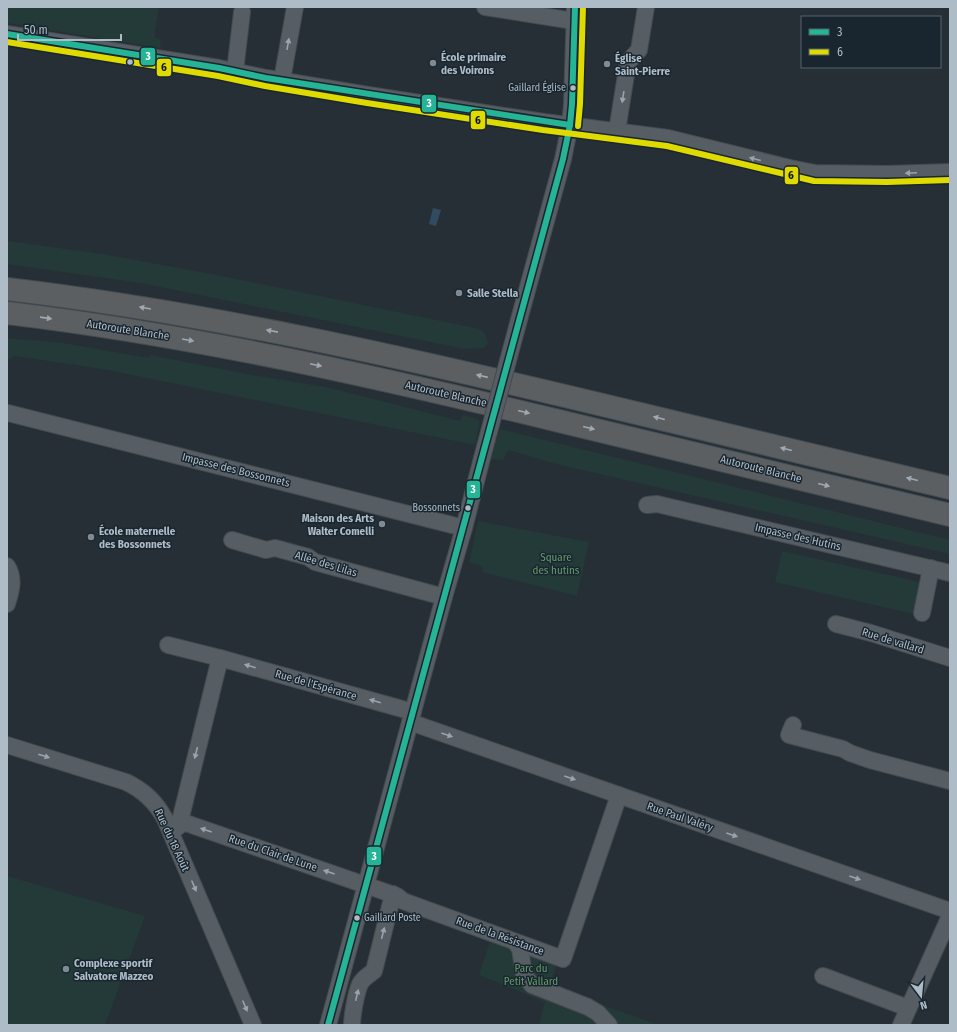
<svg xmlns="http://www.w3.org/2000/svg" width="957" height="1032" font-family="'Fira Sans Condensed',sans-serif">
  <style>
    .green { fill: #233a39 }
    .water { fill: #314c60 }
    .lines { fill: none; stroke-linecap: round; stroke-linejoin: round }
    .minor-casing { stroke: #444b4f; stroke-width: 18 }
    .highway-casing { stroke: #424b51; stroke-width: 24 }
    .minor { stroke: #565d63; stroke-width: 16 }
    .highway { stroke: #5c5f62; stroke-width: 22 }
    .minor-bridge-casing { stroke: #444b4f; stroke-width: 18; stroke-linecap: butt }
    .minor-bridge { stroke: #565d63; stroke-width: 16 }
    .bus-1-casing { stroke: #192630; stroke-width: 9 }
    .bus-2-casing { stroke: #192630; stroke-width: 9 }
    .bus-1 { stroke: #26b496; stroke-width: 6 }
    .bus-2 { stroke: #dfdb00; stroke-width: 6 }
    .oneway { fill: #98a4ae }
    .oneway2 { fill: #9ea9b3 }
    .bus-dot { fill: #aebcc7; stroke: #192630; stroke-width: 1.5 }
    .poi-dot { fill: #7e8b94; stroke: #192630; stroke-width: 1.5 }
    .labels { text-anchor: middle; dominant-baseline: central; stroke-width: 3; stroke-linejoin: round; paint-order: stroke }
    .bus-label { font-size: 10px; fill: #aebcc7; stroke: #192630; text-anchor: end }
    .poi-label { font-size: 11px; font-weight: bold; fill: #aebcc7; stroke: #192630; text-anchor: start }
    .street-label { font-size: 11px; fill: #aebcc7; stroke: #192630 }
    .park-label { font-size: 11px; fill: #649a67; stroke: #192630 }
    .line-badge { stroke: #192630; stroke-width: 1.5 }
    .badge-label { font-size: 11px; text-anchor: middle; font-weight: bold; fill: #fff }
    .pale-badge-label { font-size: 11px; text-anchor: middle; font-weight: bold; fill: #111 }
  </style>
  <rect width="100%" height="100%" fill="#262f35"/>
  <g class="green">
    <polygon points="7,7 159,7 154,37 161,39 160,48 7,23"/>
    <polygon points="7,241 103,254 222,276 480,329 485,333 488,343 484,348 465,349 141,283 7,264"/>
    <polygon points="7,338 63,343 149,358 150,355 247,374 326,387 460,421 463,415 480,420 475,445 108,370 16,356 7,360"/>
    <polygon points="500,429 950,540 950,554 560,465 508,450 503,460 491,459"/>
    <polygon points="478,521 589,542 577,596 482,572 483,567 469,562"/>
    <polygon points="782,551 924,583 918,615 775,582"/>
    <polygon points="7,876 145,916 105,1025 7,1025"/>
    <polygon points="491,938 557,963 550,986 658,1025 539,1025 545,1002 479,975"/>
  </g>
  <polygon class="water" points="433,208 441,210 436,226 429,224"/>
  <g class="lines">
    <g class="minor-casing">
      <g id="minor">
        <polyline points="485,7 574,21"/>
        <polyline points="7,34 219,68 266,78 368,95 544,122 668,138 790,168 815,173 887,174 950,172"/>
        <polyline points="235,71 242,12"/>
        <polyline points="282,80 295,7"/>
        <polyline points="617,131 628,62 639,50 646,7"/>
        <polyline points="517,327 563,159 570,125 572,104 575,7"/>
        <polyline points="8,413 464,528"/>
        <polyline points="647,505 657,504 950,573"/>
        <polyline points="232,540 266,550 275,548 308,557 315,562 444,597"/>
        <path d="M7,566C15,579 11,591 7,604"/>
        <polyline points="922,613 931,568"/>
        <polyline points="836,624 871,633 950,658"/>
        <polyline points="168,645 220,658"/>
        <polyline points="410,722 950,911"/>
        <polyline points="793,725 789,735 843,749 850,753 870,760 950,781"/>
        <path d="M7,745L126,782C143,790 156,802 165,819L253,1025"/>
        <polyline points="180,821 397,896 403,901 563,959 619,795"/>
        <polyline points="175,829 179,826 180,821 220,658 413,712"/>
        <polyline points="516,943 520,949 524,975 532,985 588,1007 598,1013 609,1025"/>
        <polyline points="823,976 908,1008"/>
        <polyline points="328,1025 444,597 464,528 482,458"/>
        <path d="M352,1025C352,1016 356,993 360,984C363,978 369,975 374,971L393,894"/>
        <polyline points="901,1025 950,916"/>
      </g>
    </g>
    <g class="highway-casing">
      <g id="highway">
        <path d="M7,289C211,313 411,359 611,407C724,434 837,461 950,488"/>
        <path d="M7,313C193,335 377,377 559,421C689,452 820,484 950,515"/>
      </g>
    </g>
    <use href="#minor" class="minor"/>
    <use href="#highway" class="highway"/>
    <g class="minor-bridge-casing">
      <polyline id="minor-bridge" points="482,458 517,327"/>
    </g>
    <use href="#minor-bridge" class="minor-bridge"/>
    <g class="bus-1-casing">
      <g id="bus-1">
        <polyline points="7,34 219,68 266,78 570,125"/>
        <polyline points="328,1025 563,159 570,125 572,104 575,7"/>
      </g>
    </g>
    <g class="bus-2-casing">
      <g id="bus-2">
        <polyline points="7,42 218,76 265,86 367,103 543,130 667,146 814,181 887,182 950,180"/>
        <polyline points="578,126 580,104 583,7"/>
      </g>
    </g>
    <use href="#bus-1" class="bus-1"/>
    <use href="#bus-2" class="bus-2"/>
  </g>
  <defs><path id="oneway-solid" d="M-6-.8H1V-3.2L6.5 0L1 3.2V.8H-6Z"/></defs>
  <g class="oneway">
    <use href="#oneway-solid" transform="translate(288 44) rotate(-80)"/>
    <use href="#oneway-solid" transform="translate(623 97) rotate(99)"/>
    <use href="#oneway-solid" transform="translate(755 159) rotate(-166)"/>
    <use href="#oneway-solid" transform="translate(911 173) rotate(177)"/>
    <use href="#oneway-solid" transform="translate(250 666) rotate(-164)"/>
    <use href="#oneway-solid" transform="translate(375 701) rotate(-164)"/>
    <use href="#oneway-solid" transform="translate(447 735) rotate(19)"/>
    <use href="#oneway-solid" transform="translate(196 753) rotate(104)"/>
    <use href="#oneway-solid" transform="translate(44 756) rotate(17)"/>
    <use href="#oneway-solid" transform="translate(570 778) rotate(19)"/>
    <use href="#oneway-solid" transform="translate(206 830) rotate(-161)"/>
    <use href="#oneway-solid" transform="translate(732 835) rotate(19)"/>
    <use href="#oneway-solid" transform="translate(329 872) rotate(-161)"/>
    <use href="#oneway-solid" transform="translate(855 878) rotate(19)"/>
    <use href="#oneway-solid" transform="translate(194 886) rotate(67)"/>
    <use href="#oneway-solid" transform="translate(383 933) rotate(-76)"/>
    <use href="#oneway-solid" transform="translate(357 995) rotate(-77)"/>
    <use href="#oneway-solid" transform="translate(245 1006) rotate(67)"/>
  </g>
  <g class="oneway2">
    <use href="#oneway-solid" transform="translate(145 308) rotate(-170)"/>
    <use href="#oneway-solid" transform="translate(46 318) rotate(8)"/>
    <use href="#oneway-solid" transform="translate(272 331) rotate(-169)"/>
    <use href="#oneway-solid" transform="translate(188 340) rotate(10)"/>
    <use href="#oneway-solid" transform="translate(316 365) rotate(12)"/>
    <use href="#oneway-solid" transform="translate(482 376) rotate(-167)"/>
    <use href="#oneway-solid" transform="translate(524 412) rotate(14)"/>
    <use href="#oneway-solid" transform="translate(659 418) rotate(-166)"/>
    <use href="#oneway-solid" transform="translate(589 428) rotate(14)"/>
    <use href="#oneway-solid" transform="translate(786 449) rotate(-166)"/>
    <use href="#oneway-solid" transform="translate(912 479) rotate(-166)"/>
    <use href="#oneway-solid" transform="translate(824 485) rotate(14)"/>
  </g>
  <g class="bus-dot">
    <circle cx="130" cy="62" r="3.5"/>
    <circle cx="573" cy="88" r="3.5"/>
    <circle cx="468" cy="508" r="3.5"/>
    <circle cx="357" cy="918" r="3.5"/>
  </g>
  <g class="poi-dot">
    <circle cx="433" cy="63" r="4"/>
    <circle cx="607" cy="64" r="4"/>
    <circle cx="459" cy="293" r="4"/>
    <circle cx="382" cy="524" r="4"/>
    <circle cx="91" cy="537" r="4"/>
    <circle cx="66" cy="969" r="4"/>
  </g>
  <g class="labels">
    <g class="bus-label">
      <text x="566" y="88">Gaillard Église</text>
      <text x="460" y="508">Bossonnets</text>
      <text x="364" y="918" text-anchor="start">Gaillard Poste</text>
    </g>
    <g class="poi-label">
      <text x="441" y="57">École primaire<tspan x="441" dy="13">des Voirons</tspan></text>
      <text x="615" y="58">Église<tspan x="615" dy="13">Saint-Pierre</tspan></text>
      <text x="467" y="293">Salle Stella</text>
      <text x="374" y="518" text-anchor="end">Maison des Arts<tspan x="374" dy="13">Walter Comelli</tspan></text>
      <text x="99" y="531">École maternelle<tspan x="99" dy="13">des Bossonnets</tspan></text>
      <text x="74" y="963">Complexe sportif<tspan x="74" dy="13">Salvatore Mazzeo</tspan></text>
    </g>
    <g class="street-label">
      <text transform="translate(128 330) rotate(9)">Autoroute Blanche</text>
      <text transform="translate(446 394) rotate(13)">Autoroute Blanche</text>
      <text transform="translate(761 469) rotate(14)">Autoroute Blanche</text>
      <text transform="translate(236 470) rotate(14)">Impasse des Bossonnets</text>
      <text transform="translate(798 537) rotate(13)">Impasse des Hutins</text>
      <text transform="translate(326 564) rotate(17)">Allée des Lilas</text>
      <text transform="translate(893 641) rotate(17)">Rue de vallard</text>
      <text transform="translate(316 685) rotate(16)">Rue de l'Espérance</text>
      <text transform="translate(680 817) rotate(19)">Rue Paul Valéry</text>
      <text transform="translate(172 840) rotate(65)">Rue du 18 Août</text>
      <text transform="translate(273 853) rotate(19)">Rue du Clair de Lune</text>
      <text transform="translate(500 936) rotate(20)">Rue de la Résistance</text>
    </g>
    <g class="park-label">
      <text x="556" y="557">Square<tspan x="556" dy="13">des hutins</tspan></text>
      <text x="531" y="968">Parc du<tspan x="531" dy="13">Petit Vallard</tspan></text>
    </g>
  </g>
  <g class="line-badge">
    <rect x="140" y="47" width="16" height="19" rx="4" fill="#26b496"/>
    <rect x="156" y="58" width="16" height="19" rx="4" fill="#dfdb00"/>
    <rect x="421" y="94" width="16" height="19" rx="4" fill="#26b496"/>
    <rect x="470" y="110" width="16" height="20" rx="4" fill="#dfdb00"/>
    <rect x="784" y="166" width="15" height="19" rx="4" fill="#dfdb00"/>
    <rect x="466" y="480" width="15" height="19" rx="4" fill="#26b496"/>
    <rect x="366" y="846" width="16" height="20" rx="4" fill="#26b496"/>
  </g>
  <g class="badge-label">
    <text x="148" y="60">3</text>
    <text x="429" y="107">3</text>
    <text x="473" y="493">3</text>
    <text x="374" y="860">3</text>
  </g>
  <g class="pale-badge-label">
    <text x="164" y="71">6</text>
    <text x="478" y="124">6</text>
    <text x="791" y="179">6</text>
  </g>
  <rect width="957" height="1032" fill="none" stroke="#aebcc7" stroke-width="16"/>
  <rect x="801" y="16" width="140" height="52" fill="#192630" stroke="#55626c"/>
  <rect x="809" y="29" width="20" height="6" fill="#26b496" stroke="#55626c"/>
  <text x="837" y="36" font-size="12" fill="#aebcc7">3</text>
  <rect x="809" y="49" width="20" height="6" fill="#dfdb00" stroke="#55626c"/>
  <text x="837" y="56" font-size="12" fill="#aebcc7">6</text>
  <g transform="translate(921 996) rotate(164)" stroke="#192630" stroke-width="3" paint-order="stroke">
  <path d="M0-3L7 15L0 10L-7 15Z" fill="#aebcc7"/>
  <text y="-6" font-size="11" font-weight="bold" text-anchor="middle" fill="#aebcc7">N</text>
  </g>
  <path d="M18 34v6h103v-6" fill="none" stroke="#aebcc7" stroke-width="2"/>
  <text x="24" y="34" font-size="12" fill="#aebcc7" stroke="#192630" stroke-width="3" paint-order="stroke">50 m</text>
</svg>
